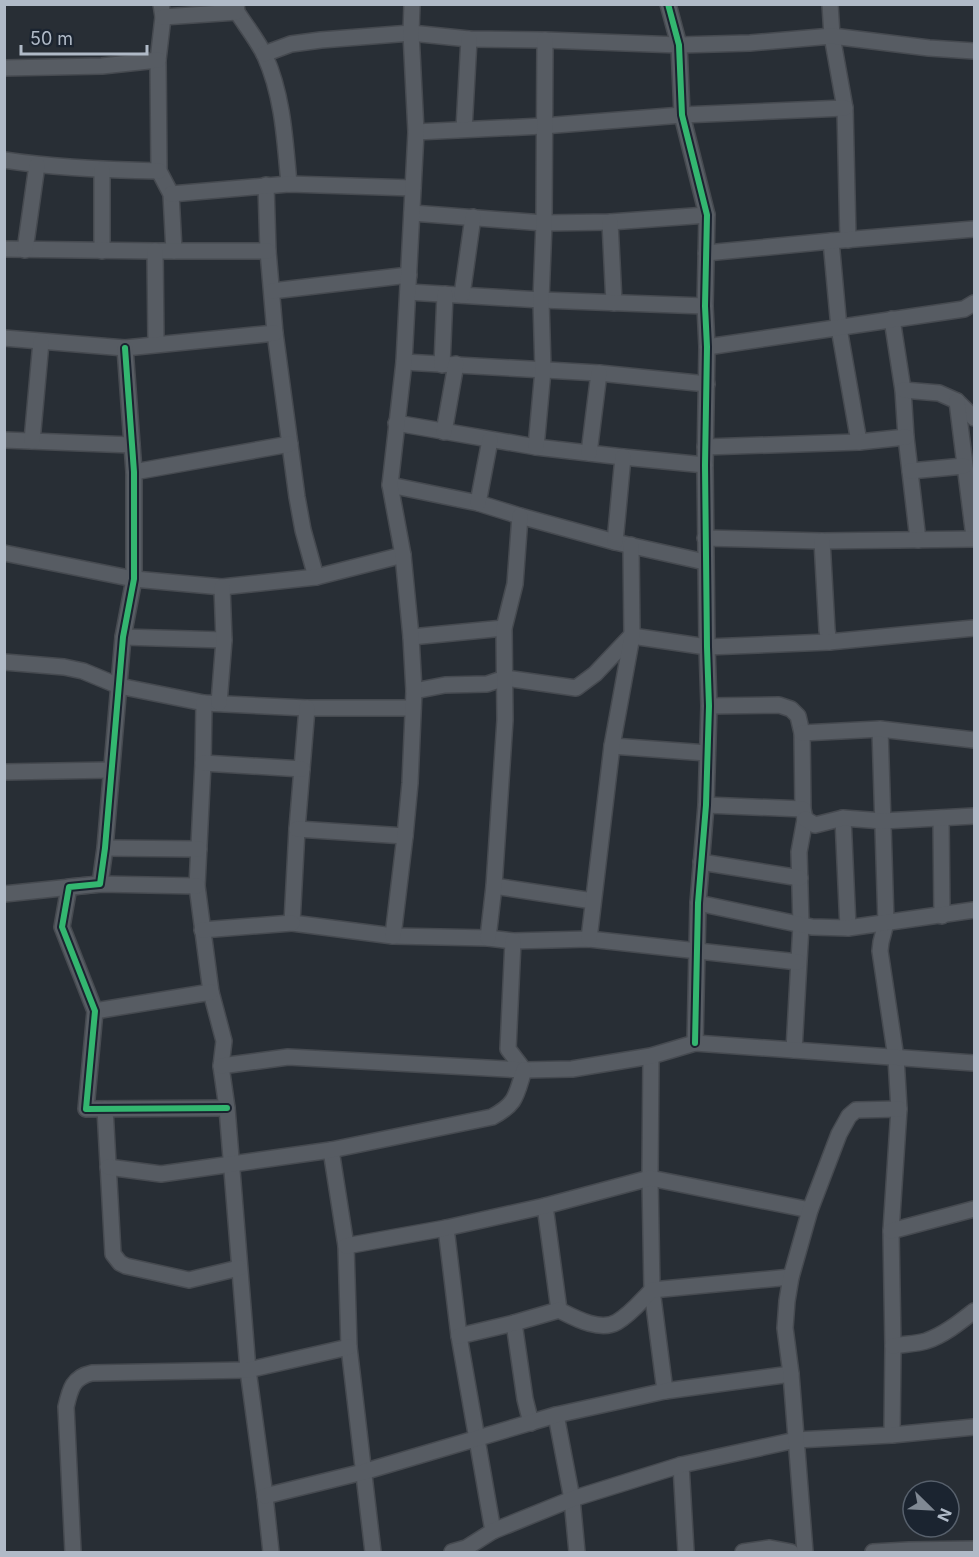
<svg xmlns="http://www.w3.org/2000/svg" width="979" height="1557" font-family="Inter,sans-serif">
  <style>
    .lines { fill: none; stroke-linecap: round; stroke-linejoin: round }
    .minor-casing { stroke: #464a50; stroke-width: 18 }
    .minor { stroke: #575c63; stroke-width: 15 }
    .cycleway-casing { stroke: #1b2430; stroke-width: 10 }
    .cycleway { stroke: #33b770; stroke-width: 6 }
  </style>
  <rect width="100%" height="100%" fill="#282e35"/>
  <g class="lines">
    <g class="minor-casing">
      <g id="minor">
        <polyline points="161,4 163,17 158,60 159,171 171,194 174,251"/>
        <path d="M236,4L237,12C246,26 258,41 265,56C283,96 285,141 289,184"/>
        <polyline points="668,4 679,45 682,115 707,215 705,306 707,347 705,465 707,647 709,706 706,805 698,903 695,1043"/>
        <polyline points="830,4 832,36 845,108 848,240"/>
        <polyline points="163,17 237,12"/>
        <polyline points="264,54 291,44 321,40 411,33 469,39 545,40 679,45 750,43 832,36 929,48 974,51"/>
        <polyline points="4,68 102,66 158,60"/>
        <polyline points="464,129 469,39"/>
        <polyline points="416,132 543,126 682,115 845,108"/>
        <path d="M4,160C56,168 107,170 159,171"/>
        <polyline points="102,170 102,251"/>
        <polyline points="266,185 268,251 275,333 297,497 303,530 316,577"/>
        <polyline points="171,194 289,184 413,188"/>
        <polyline points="412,213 544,223 610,222 707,215"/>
        <polyline points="610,222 614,303"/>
        <polyline points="831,241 839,328 859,442"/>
        <polyline points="4,249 155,251 268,251"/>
        <polyline points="25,250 37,165"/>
        <polyline points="155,251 156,344"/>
        <polyline points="706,253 831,241 974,229"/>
        <polyline points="272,291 409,275"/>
        <polyline points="408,292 541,300 705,306"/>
        <polyline points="462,295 473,217"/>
        <polyline points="892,319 903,390 906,437 918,540"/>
        <polyline points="4,338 125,348 275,333"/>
        <path d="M707,347C793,335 878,321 964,309L974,303"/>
        <polyline points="125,348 134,472 134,579 123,637 105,848 100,884 69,887 62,927 95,1011 86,1109 227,1108"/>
        <polyline points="404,362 599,373 707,384"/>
        <polyline points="442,365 445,294"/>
        <polyline points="903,390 939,393 957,401 974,418"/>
        <polyline points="957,401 974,537"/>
        <polyline points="396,423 536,447 623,457 705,465"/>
        <polyline points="444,432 456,364"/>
        <polyline points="4,440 132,445"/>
        <polyline points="32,441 41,342"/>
        <polyline points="536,447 543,370 541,300 544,223 545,40"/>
        <polyline points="705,447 859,442 906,437"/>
        <polyline points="589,453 599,373"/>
        <polyline points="910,471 964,466"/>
        <polyline points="134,472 290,444"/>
        <polyline points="390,485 478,503 520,516 615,542 705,562"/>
        <polyline points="478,503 490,440"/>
        <polyline points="705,538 822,541 974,539"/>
        <polyline points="822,541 827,630 829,642"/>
        <polyline points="615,542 623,457"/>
        <polyline points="4,553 134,579 222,587 316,577 403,555"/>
        <polyline points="632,636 707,647 829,642 974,628"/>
        <polyline points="123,637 224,640"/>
        <polyline points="411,637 504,628"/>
        <polyline points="4,662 64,667 83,671 119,686 204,703 307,708 413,708"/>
        <polyline points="414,691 445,685 487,684 505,678 576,688 595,674 631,636"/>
        <polyline points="204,703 203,763 197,886 211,992 224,1041 221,1066 227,1108 248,1370 265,1496 271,1552"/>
        <polyline points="219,703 224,640 222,587"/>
        <polyline points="709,706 779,705 791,709 798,716 802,733 803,809 805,819 799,852 801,925 794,1050"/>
        <polyline points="307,708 297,829 292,923 393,936 488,938 513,941 589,939 798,962"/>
        <polyline points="880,729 886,923 881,942 880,951 896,1058 899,1109 891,1231 893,1346 892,1435"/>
        <polyline points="802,733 880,729 974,740"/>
        <polyline points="612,746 707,753"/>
        <polyline points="203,763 302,769"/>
        <polyline points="4,772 111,770"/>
        <polyline points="706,805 803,809"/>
        <polyline points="843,818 848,928"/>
        <polyline points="941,818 942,916"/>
        <polyline points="805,819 815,825 843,818 883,821 974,816"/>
        <polyline points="297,829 405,836"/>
        <polyline points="105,848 199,849"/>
        <polyline points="701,862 800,878"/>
        <polyline points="494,886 593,901"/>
        <polyline points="4,894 100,884 197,886"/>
        <polyline points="698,903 812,927 848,928 974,910"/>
        <polyline points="202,930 292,923"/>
        <polyline points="393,936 405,836 410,783 414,691 411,637 403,555 390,485 404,362 416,132 411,33 412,4"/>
        <polyline points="488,938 494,886 505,720 504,628 515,584 520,516"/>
        <polyline points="589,939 612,746 632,636 631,545"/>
        <polyline points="513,941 508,1049 524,1070"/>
        <polyline points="95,1011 211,992"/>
        <polyline points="651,1056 650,1178 652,1290 665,1391"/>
        <polyline points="221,1066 288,1057 524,1070 572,1069 651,1056 695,1043 974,1063"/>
        <polyline points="105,1109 113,1254 120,1263 126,1266 189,1280 239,1268"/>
        <polyline points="331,1150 346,1246 349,1347 373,1552"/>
        <path d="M108,1167L161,1174L331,1150L492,1117C517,1104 516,1095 524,1070"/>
        <polyline points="545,1206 559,1310"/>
        <polyline points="446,1228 459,1336 493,1531"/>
        <polyline points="891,1231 974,1209"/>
        <polyline points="346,1246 446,1228 545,1206 650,1178 810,1210"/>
        <polyline points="514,1323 525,1399 531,1423"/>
        <path d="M459,1336L514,1323L559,1310C575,1318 600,1332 617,1322C631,1314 641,1301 652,1290L791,1277"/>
        <path d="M893,1346C904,1344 916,1344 926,1341C944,1335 960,1322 974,1311"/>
        <polyline points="556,1415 572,1499 577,1552"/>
        <polyline points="681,1465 686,1552"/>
        <polyline points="265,1496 363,1472 556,1415 665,1391 791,1374"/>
        <path d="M73,1552L66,1407C70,1389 73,1377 92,1373L248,1370L349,1347"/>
        <polyline points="452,1552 466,1548 493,1531 572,1499 681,1465 796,1440 892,1435 974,1427"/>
        <polyline points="743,1552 770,1548 791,1552"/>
        <polyline points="805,1552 791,1374 785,1328 787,1301 791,1277 810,1210 839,1134 849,1116 856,1110 899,1109"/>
        <polyline points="873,1552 909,1550 974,1549"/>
      </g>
    </g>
    <use href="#minor" class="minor"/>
    <g class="cycleway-casing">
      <g id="cycleway">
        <polyline points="668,4 679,45 682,115 707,215 705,306 707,347 705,465 707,647 709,706 706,805 698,903 695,1043"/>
        <polyline points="125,348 134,472 134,579 123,637 105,848 100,884 69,887 62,927 95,1011 86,1109 227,1108"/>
      </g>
    </g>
    <use href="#cycleway" class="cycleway"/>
  </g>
  <rect width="979" height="1557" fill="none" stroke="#b0bac7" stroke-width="12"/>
  <g transform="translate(931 1509) rotate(114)"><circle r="28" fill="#1b2430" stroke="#57606c" stroke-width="1.5"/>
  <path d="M0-4.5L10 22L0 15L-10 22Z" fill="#808994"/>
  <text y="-9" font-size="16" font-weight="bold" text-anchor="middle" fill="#b0bac7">N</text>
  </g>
  <path d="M21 45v9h126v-9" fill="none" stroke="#b0bac7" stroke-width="3"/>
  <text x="30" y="45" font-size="18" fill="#b0bac7" stroke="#1b2430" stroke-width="4.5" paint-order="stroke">50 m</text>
</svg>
